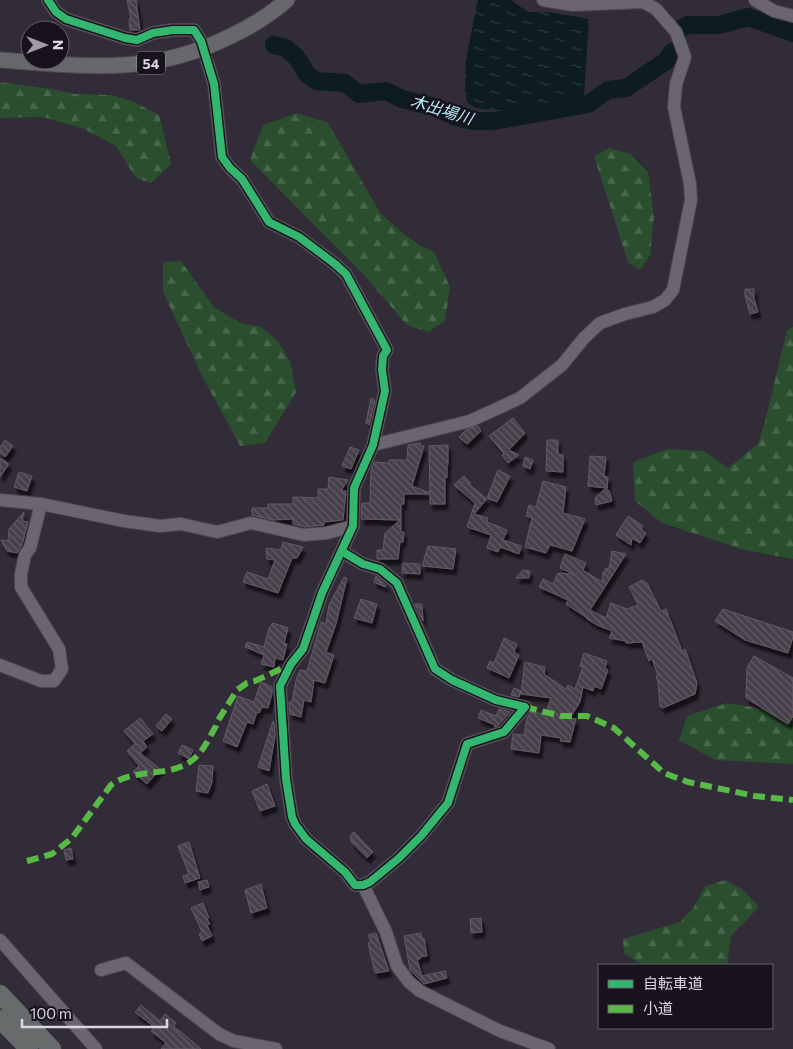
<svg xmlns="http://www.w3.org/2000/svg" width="793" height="1049" font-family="Commissioner,'Noto Sans JP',sans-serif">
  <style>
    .forest { fill: url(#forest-firs) }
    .water { fill: url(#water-ripples) }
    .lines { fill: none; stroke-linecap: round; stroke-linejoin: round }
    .river { stroke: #0c1c20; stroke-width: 18 }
    .building { fill: url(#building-back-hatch); stroke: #625b66; filter: url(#shadow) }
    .minor-casing { stroke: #4c4752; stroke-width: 14 }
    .major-casing { stroke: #4c4752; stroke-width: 17 }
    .highway-casing { stroke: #4c4752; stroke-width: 19 }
    .minor { stroke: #6a656e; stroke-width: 12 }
    .major { stroke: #68686c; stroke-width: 15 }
    .highway { stroke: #686b6b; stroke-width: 18 }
    .quiet { stroke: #58b947; stroke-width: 6; stroke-dasharray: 12 6; stroke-linecap: butt }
    .cycleway-casing { stroke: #17121c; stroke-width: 11 }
    .cycleway { stroke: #33b770; stroke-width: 8 }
    .labels { text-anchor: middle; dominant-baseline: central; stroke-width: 5; stroke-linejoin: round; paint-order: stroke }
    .shield { fill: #17121c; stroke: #a19aa8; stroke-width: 1 }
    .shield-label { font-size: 14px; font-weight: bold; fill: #dcd5e4 }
    .water-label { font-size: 16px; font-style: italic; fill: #b4f0fc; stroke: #17121c }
  </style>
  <defs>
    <pattern id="forest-firs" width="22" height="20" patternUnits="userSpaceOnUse" patternTransform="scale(1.25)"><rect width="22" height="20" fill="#2a4e2e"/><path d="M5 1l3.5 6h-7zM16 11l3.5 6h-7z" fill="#48674c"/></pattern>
    <pattern id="water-ripples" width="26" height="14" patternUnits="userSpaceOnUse" patternTransform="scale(1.25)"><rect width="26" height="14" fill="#0c1c20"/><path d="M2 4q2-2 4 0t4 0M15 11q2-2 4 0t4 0" fill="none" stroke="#2f3c40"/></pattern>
    <pattern id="building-back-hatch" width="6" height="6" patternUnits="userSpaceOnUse" patternTransform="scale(1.25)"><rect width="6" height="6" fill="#47404b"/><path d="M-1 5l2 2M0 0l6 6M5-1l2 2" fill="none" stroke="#615b65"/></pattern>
    <filter id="shadow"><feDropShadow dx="3" dy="5.5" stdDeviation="1" flood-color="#0009"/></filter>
  </defs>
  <rect width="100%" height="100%" fill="#322b38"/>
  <g class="forest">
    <polygon points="0,82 57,90 75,94 111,95 132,101 159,115 171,164 151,183 136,178 116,146 84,129 43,117 0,118"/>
    <polygon points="297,113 328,123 381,214 404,234 421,246 434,252 450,287 445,321 428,332 407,325 363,274 250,160 263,125"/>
    <polygon points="609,148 630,154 648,172 654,217 650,255 640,270 628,262 594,156"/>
    <polygon points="181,261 214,307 240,323 261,327 277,340 290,361 296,392 265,443 240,446 201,374 163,292 163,262"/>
    <polygon points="793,327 793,559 745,550 662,523 635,501 633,462 667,449 704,451 728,468 758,444 765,421 787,330"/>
    <polygon points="727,703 765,709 793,717 793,764 715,760 679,740 687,716"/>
    <polygon points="726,880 743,890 759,907 731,936 727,965 642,965 624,953 623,939 680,922 694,907 705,886"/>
  </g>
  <polygon class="water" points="478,0 511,0 528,12 549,12 589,19 584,96 499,111 475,108 467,102 465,90 466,59"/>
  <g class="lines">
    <g class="river">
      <polyline points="680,29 688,25 719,25 748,17 793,33"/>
      <polyline points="274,45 286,48 297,58 307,74 316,81 345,83 359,94 386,91 402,99 434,107 456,117 473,121 494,121 588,104 608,90 626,88 666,61 672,52"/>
    </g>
  </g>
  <g class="building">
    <polygon points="127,0 136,0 140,30 130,30 129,19 131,19"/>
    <polygon points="745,289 754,289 754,298 758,312 750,314 745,296"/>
    <polygon points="371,398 375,400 369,425 366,423"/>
    <polygon points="513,418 525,433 509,450 519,455 508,463 502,455 504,454 489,436"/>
    <polygon points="478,426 481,431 467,444 459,437 466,430"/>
    <polygon points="5,440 13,446 5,457 0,453 0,447"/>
    <polygon points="547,440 558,440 558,454 563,455 563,472 546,471"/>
    <polygon points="420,443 420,446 424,446 412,486 430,493 429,446 448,445 448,465 447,466 447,478 445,476 445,504 430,504 430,494 404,494 404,504 401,504 401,532 404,532 403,542 400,542 398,559 377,559 377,550 383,550 385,533 400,520 361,519 362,503 370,503 371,471 374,462 389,463 389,460 407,460 408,445"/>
    <polygon points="350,447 359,450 351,469 342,466"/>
    <polygon points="590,456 606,457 604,476 608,477 607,492 609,490 612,501 596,505 595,498 606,488 588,486"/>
    <polygon points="525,457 533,460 530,469 523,466"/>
    <polygon points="0,458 9,464 0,477"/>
    <polygon points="498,470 510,476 497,502 487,498"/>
    <polygon points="19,472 32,476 27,491 14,487"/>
    <polygon points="464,476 471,483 469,484 487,499 474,514 488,518 487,522 507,530 503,540 521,546 519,554 500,547 498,552 487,548 491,535 467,527 475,503 454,485"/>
    <polygon points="329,477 348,480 341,491 346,491 343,520 324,522 324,525 305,527 293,524 293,519 273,520 252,515 252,508 268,508 268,504 293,504 293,497 318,498 318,489 328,489"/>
    <polygon points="543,481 566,487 563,513 585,519 572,551 550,545 546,553 525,547 532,518 526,516 529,505 536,507"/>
    <polygon points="24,512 22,521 28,522 22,545 17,553 7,551 1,540 8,541 9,529"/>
    <polygon points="628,516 643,526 641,529 646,533 640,543 632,538 631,545 616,535"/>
    <polygon points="283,542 303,547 297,558 292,558 278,593 243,582 247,572 268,579 275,560 267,559 266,548 281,550"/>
    <polygon points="428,546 456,549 453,569 422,566"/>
    <polygon points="612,551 626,554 590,610 606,618 611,603 627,609 638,605 629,587 642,580 647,583 661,611 666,609 682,651 685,649 697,683 695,694 663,708 660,706 658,682 656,676 658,675 652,659 649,661 642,642 626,643 626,641 609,638 612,631 597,625 587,619 587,618 566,604 568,600 539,587 543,579 553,584 558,573 574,574 560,568 565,554 586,563 583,570 602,582 603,572 606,572 605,569 609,568"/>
    <polygon points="403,563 420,564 420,574 402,573"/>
    <polygon points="523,570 530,571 529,578 516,578"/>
    <polygon points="376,576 386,585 385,587 374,582"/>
    <polygon points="344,577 347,578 336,624 326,652 334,655 325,683 314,680 311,702 304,700 301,717 290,714 289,702 292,702 296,680 300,670 307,671 321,622 326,624 329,605"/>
    <polygon points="361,599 377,604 372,623 354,618"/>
    <polygon points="415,604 422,604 423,621"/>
    <polygon points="723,609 793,632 793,637 788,653 745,640 715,621"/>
    <polygon points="273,623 288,628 284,643 287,644 283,660 275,658 274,667 261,664 264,655 245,647 247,642 264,647 269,628"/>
    <polygon points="504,638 517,644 514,652 519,655 509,678 487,668 490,661 494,663"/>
    <polygon points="584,653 607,661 605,668 608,670 601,689 594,686 593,691 583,687 580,702 570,718 576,719 570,742 560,741 561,738 541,735 539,753 511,749 513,734 524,735 527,718 531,712 545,714 551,698 521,694 525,662 545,667 544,674 566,689 568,685 575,689 583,667 580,666"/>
    <polygon points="754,656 793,678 793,716 788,724 746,698 747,668"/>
    <polygon points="261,682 272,687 272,694 268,708 262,707 259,713 257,712 253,724 247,722 237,747 223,741 238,696 254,702"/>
    <polygon points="514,688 521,691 519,697 511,695"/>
    <polygon points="499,709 510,712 499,725 494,727 495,725 478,718 481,710 496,716"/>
    <polygon points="166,714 172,719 162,731 156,726"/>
    <polygon points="140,718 153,734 143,741 147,747 140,753 160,769 147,784 133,772 139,766 127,751 135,744 124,731"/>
    <polygon points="273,721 274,722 275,736 269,771 258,767"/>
    <polygon points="182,745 193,750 189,759 178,753"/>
    <polygon points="199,765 213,766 212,782 208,793 196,791"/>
    <polygon points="267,784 275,806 260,811 252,791"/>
    <polygon points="354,832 373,852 367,858 352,843 350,836"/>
    <polygon points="189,842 200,878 185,883 183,876 189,874 178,846"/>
    <polygon points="71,848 73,859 66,860 64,850"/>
    <polygon points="207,880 209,887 200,890 198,882"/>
    <polygon points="261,884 267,908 251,913 245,890"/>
    <polygon points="203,903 209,918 207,919 210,924 207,925 212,936 202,941 199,934 202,932 191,908"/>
    <polygon points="481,918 482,932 471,933 470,919"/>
    <polygon points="376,933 389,971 375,973 368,943 371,941 368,935"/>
    <polygon points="421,933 422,939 424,938 427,956 420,957 420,959 417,959 422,976 445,971 447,978 424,984 410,970 404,936"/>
    <polygon points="141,1005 160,1021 165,1014 176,1023 174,1026 201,1049 161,1049 166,1043 151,1031 154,1027 135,1012"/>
  </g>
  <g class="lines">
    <g class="minor-casing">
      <g id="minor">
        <polyline points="48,0 56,12 66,19 125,38 137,40 153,33 173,30 194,30 201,41"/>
        <polyline points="755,0 774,11 793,16"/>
        <polyline points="207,61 214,84 222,157 230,168 242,179 269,222 299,237 335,264 346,274 387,350 383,356 382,370 385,391 373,445 354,488 353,526 322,593 303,649 291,664 280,686 286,779 292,817 295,824 306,839 345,872 355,885 363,885 370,882 399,858 421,836 448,803 467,744 504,732 525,707 496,700 452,680 435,669 397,583 380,569 363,564 343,552"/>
        <polyline points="373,445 470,421 520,398 562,365 584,338 600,323 625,314 653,307 665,300 673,290 691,200 690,184 674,107 676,84 685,57 676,32 656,9 643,2 573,5 543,0"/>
        <polyline points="0,500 41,504 124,521 160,526 181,524 217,532 251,523 304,535 327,533 353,526"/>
        <polyline points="0,665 41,681 54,681 62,669 59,649 21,587 21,574 25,555 30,548 41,504"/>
        <polyline points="363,885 386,932 397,966 409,982 420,991 500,1031 549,1049"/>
        <polyline points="0,940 96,1049"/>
        <polyline points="101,970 126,963 219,1034 234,1041 276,1049"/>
      </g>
    </g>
    <g class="major-casing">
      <path id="major" d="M0,60C84,66 150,76 229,37C250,27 270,15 287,0"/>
    </g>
    <g class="highway-casing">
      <g id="highway">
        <polyline points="0,994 52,1049"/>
        <polyline points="0,1019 29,1049"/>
      </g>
    </g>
    <use href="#minor" class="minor"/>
    <use href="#major" class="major"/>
    <use href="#highway" class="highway"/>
    <g class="quiet">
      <polyline points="525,707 561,716 587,716 614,728 664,773 688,782 755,796 793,800"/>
      <path d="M27,861L52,854L72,838L111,785C136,766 174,780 197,756C205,748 210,736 216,726L217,722L237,690L247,683L255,681L289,665"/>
    </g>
    <g class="cycleway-casing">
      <polyline id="cycleway" points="48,0 56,12 66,19 125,38 137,40 153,33 173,30 194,30 201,41 214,84 222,157 230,168 242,179 269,222 299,237 335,264 346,274 387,350 383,356 382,370 385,391 373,445 354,488 353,526 322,593 303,649 291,664 280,686 286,779 292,817 295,824 306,839 345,872 355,885 363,885 370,882 399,858 421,836 448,803 467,744 504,732 525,707 496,700 452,680 435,669 397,583 380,569 363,564 343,552"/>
    </g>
    <use href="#cycleway" class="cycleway"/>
  </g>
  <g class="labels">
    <rect class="shield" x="137" y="51.5" width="28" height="23" rx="4"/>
    <g class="shield-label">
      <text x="151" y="63">54</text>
    </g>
    <g class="water-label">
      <text transform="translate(442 109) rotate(17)">木出場川</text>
    </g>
  </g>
  <rect x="598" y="964" width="175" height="65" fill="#17121c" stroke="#66606c"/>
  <rect x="608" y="980" width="25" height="8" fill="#33b770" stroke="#66606c"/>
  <text x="643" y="989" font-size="15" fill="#dcd5e4">自転車道</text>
  <rect x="608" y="1005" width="25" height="8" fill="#58b947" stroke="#66606c"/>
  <text x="643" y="1014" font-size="15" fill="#dcd5e4">小道</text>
  <g transform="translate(45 45) rotate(90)"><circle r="24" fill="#17121c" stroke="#66606c"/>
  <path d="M0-4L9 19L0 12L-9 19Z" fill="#a09aa8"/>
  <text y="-8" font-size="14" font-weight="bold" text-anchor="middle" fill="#dcd5e4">N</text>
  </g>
  <path d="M22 1019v8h145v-8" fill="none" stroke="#dcd5e4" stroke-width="2.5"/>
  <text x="30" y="1019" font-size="15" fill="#dcd5e4" stroke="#17121c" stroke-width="4" paint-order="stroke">100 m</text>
</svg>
